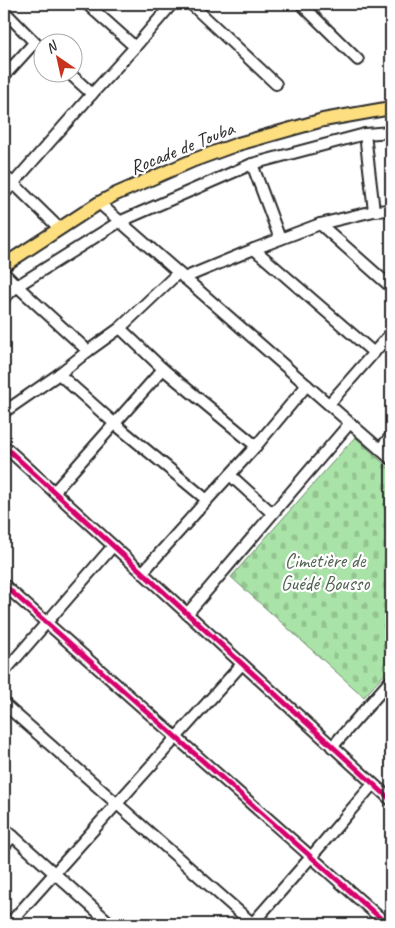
<svg xmlns="http://www.w3.org/2000/svg" width="395" height="928" font-family="Caveat,sans-serif">
  <style>
    .cemetery { fill: url(#cemetery-stones); stroke: #6a8769 }
    .lines { fill: none; stroke-linecap: round; stroke-linejoin: round }
    .minor-casing { stroke: #2b2b2b; stroke-width: 14 }
    .major-casing { stroke: #2b2b2b; stroke-width: 16 }
    .minor { stroke: #fff; stroke-width: 10 }
    .major { stroke: #fddf80; stroke-width: 12 }
    .cycleway-casing { stroke: #fff; stroke-width: 8 }
    .cycleway { stroke: #d6006c; stroke-width: 5 }
    .labels { text-anchor: middle; dominant-baseline: central; stroke-width: 4.5; stroke-linejoin: round; paint-order: stroke }
    .street-label { font-size: 20px; fill: #2b2b2b; stroke: #fff }
    .park-label { font-size: 20px; fill: #516250; stroke: #fff }
  </style>
  <defs>
    <pattern id="cemetery-stones" width="16" height="16" patternUnits="userSpaceOnUse" patternTransform="scale(1.25)"><rect width="16" height="16" fill="#aae3a7"/><path d="M2 7V4a2 2 0 0 1 4 0v3zM10 15v-3a2 2 0 0 1 4 0v3z" fill="#92c390"/></pattern>
  </defs>
  <rect width="100%" height="100%" fill="#fff"/>
  <filter id="ink" filterUnits="userSpaceOnUse"><feTurbulence type="fractalNoise" baseFrequency=".02" numOctaves="2"/><feDisplacementMap in="SourceGraphic" scale="10" xChannelSelector="R" yChannelSelector="G"/><feConvolveMatrix kernelMatrix="1 2 1 2 8 2 1 2 1" color-interpolation-filters="sRGB"/></filter>
  <g filter="url(#ink)">
    <polygon class="cemetery" points="355,437 391,470 391,667 364,697 231,577"/>
    <g class="lines">
      <g class="minor-casing">
        <g id="minor">
          <polyline points="87,4 135,47"/>
          <polyline points="191,4 276,84"/>
          <polyline points="301,4 358,60"/>
          <polyline points="4,11 42,50"/>
          <polyline points="68,72 92,94"/>
          <polyline points="4,76 34,43"/>
          <polyline points="365,134 374,211"/>
          <polyline points="252,164 280,239"/>
          <polyline points="4,176 14,184 59,228"/>
          <polyline points="4,194 92,94 135,47 172,4"/>
          <polyline points="99,203 391,459"/>
          <polyline points="320,224 391,287"/>
          <polyline points="254,249 374,353"/>
          <polyline points="4,273 17,286 88,351"/>
          <polyline points="184,278 254,249 320,224 374,211 391,210"/>
          <polyline points="4,298 17,286 119,222 252,164 365,134 391,132"/>
          <polyline points="120,328 163,369 256,446"/>
          <polyline points="59,374 115,424 207,500"/>
          <polyline points="329,404 391,333"/>
          <polyline points="4,412 59,374 88,351 120,328 178,273"/>
          <polyline points="4,446 391,800"/>
          <polyline points="380,449 391,436"/>
          <polyline points="230,475 272,513"/>
          <polyline points="54,492 163,369"/>
          <polyline points="142,573 207,500 256,446 307,385"/>
          <polyline points="4,585 387,924"/>
          <polyline points="187,614 350,423"/>
          <polyline points="4,672 113,546"/>
          <polyline points="4,704 253,924"/>
          <polyline points="332,747 391,680"/>
          <polyline points="4,828 111,924"/>
          <polyline points="4,846 13,836"/>
          <polyline points="9,924 242,664"/>
          <polyline points="252,924 311,857 373,784"/>
        </g>
      </g>
      <g class="major-casing">
        <polyline id="major" points="4,265 99,203 116,194 194,160 238,144 323,120 391,108"/>
      </g>
      <use href="#minor" class="minor"/>
      <use href="#major" class="major"/>
      <g class="cycleway-casing">
        <g id="cycleway">
          <polyline points="4,446 391,800"/>
          <polyline points="4,585 387,924"/>
        </g>
      </g>
      <use href="#cycleway" class="cycleway"/>
    </g>
  </g>
  <g class="labels">
    <g class="street-label">
      <text transform="translate(182 148) rotate(-22)">Rocade de Touba</text>
    </g>
    <g class="park-label">
      <text x="325" y="560">Cimetière de<tspan x="325" dy="23">Guédé Bousso</tspan></text>
    </g>
  </g>
  <rect width="395" height="928" fill="none" stroke="#fff" stroke-width="20"/>
  <rect x="10" y="10" width="375" height="908" fill="none" stroke="#2b2b2b" stroke-width="2" filter="url(#ink)"/>
  <g transform="translate(58 58) rotate(326)"><circle r="24" fill="#ffffff" stroke="#aaaaaa"/>
  <path d="M0-4L9 19L0 12L-9 19Z" fill="#c8321e"/>
  <text y="-8" font-size="14" font-weight="bold" text-anchor="middle" fill="#2b2b2b">N</text>
  </g>
</svg>
